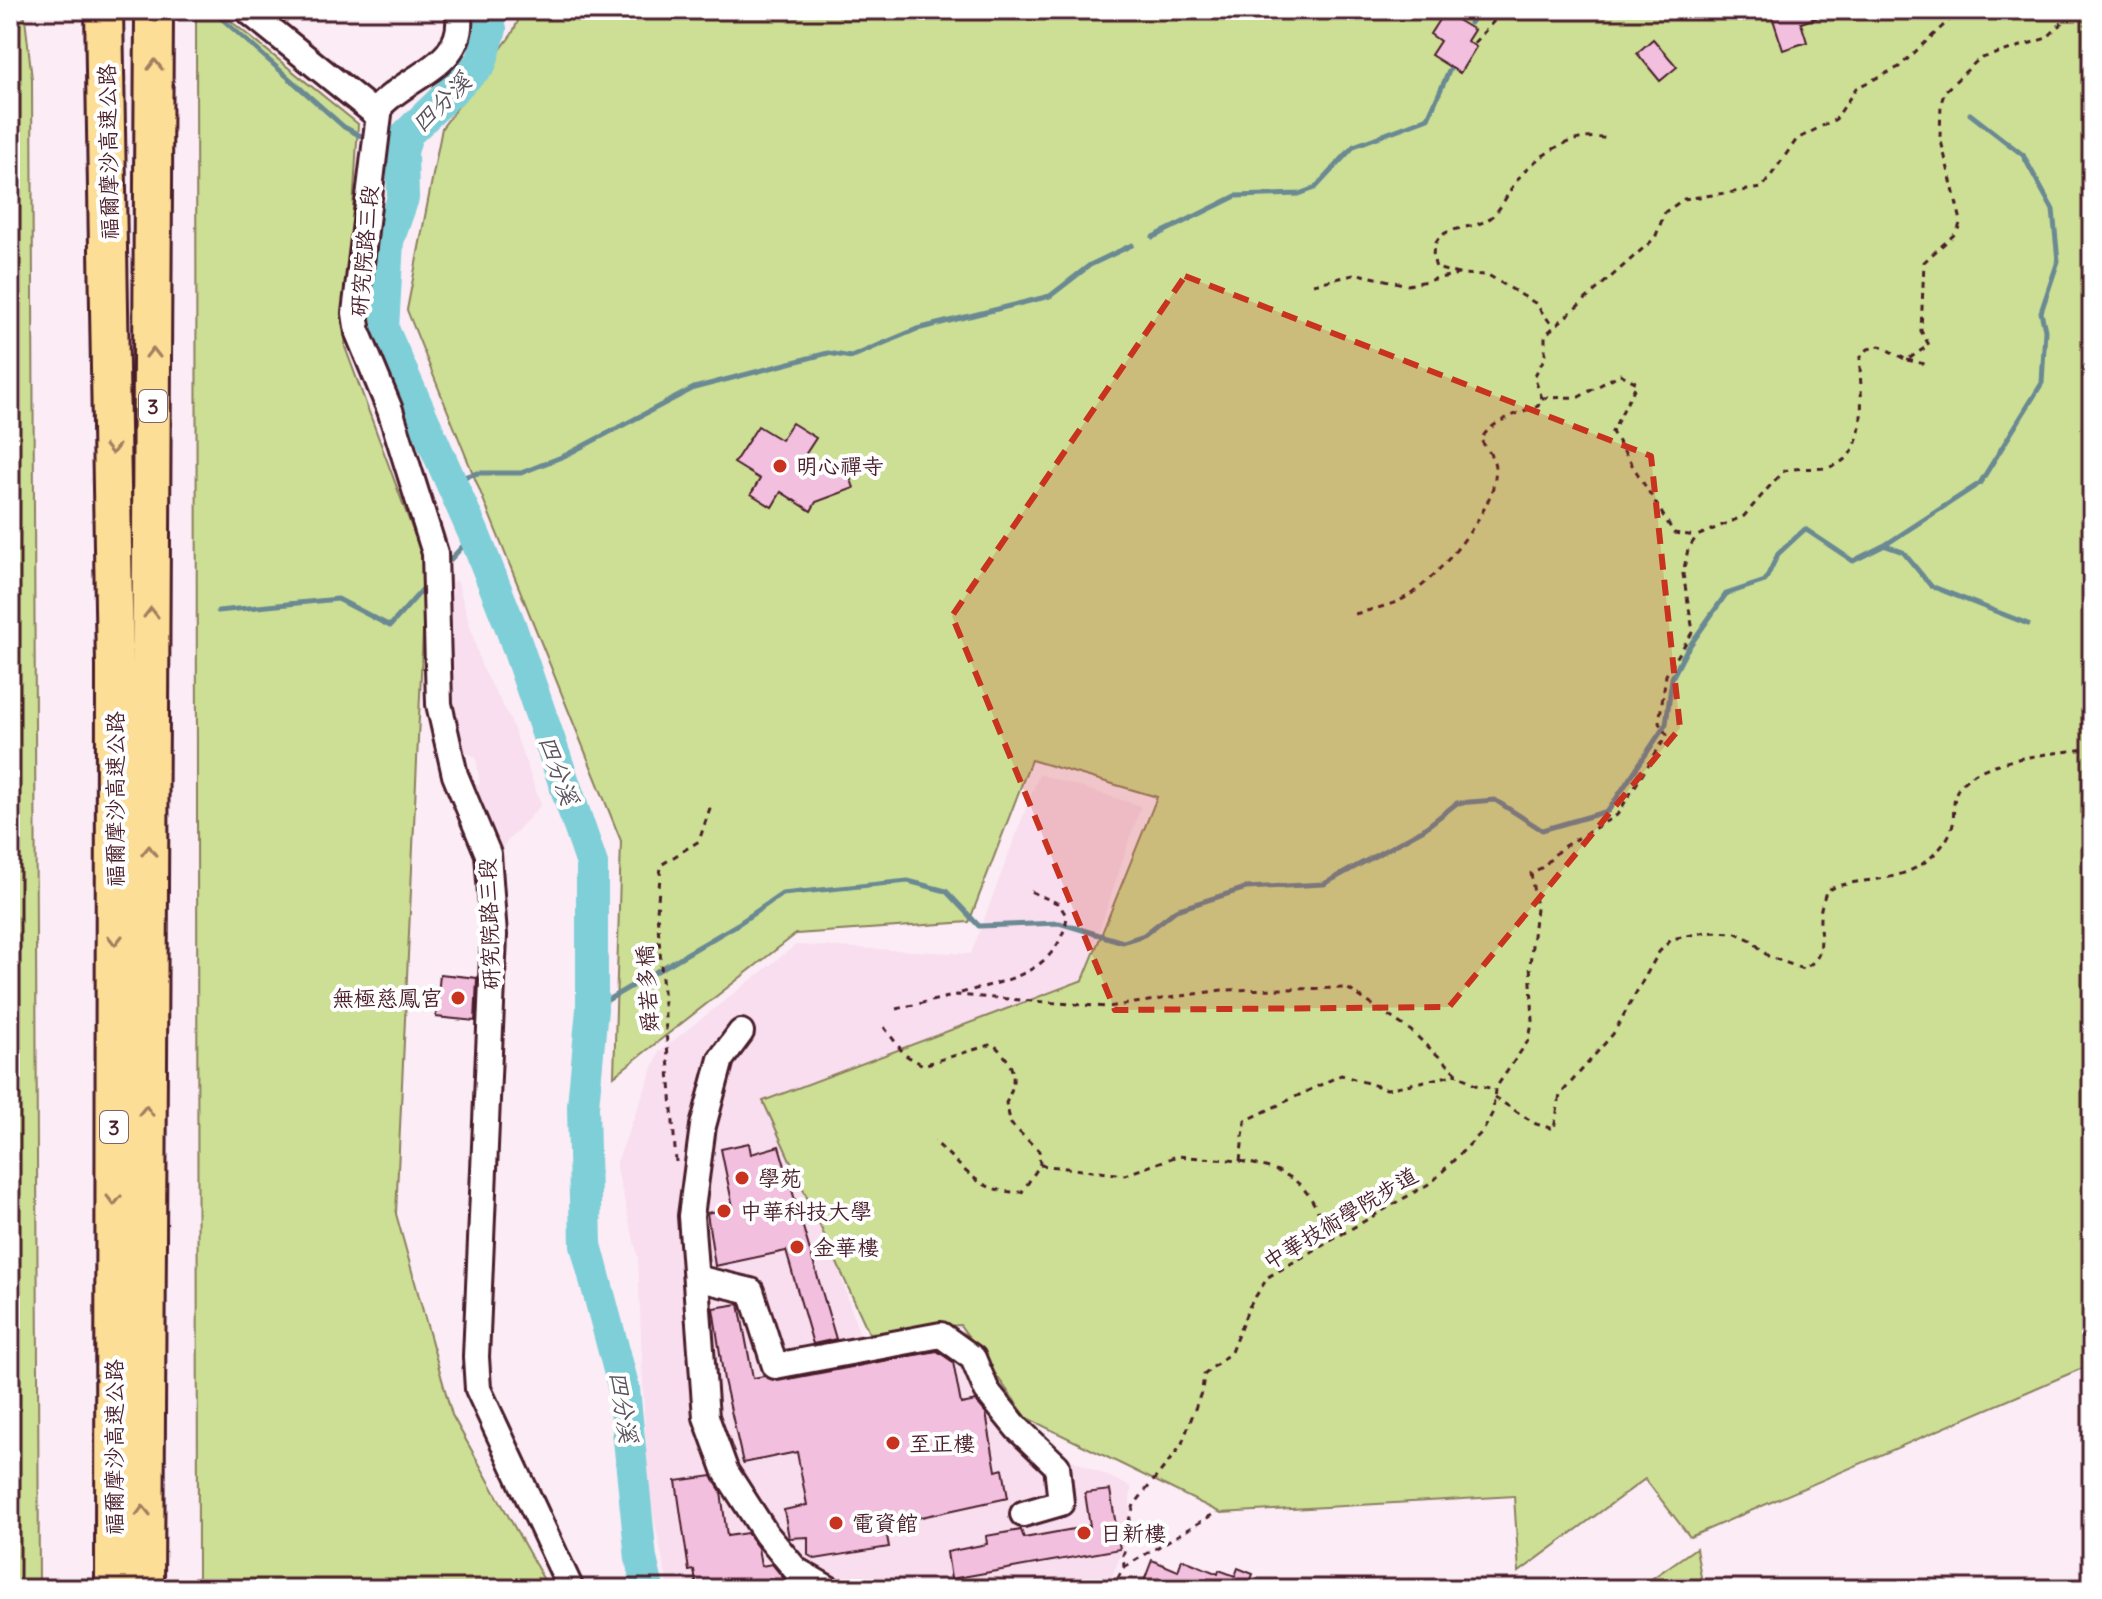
<svg xmlns="http://www.w3.org/2000/svg" width="2102" height="1599" font-family="Delius,'LXGW WenKai TC',sans-serif">
  <style>
    .built { fill: #f8deee }
    .green { fill: #ccdf94; stroke: #8b7f60; stroke-width: 2 }
    .lines { fill: none; stroke-linecap: round; stroke-linejoin: round }
    .stream { stroke: #6a8993; stroke-width: 5 }
    .river { stroke: #7fcfd8; stroke-width: 32 }
    .building { fill: #f2bfde; stroke: #4a1f2b; stroke-width: 2 }
    .minor-casing { stroke: #4a1f2b; stroke-width: 30 }
    .highway-casing { stroke: #4a1f2b; stroke-width: 42 }
    .path { stroke: #4a1f2b; stroke-width: 3; stroke-dasharray: 6 6; stroke-linecap: butt }
    .minor { stroke: #fff; stroke-width: 24 }
    .highway { stroke: #fdde96; stroke-width: 36 }
    .oneway { stroke: #a47e60 }
    .marked { fill: #c8321e; fill-opacity: 0.2; stroke: #c8321e; stroke-width: 6; stroke-dasharray: 16 10; stroke-linejoin: round }
    .poi-dot { fill: #c8321e; stroke: #fff; stroke-width: 3 }
    .labels { text-anchor: middle; dominant-baseline: central; stroke-width: 8; stroke-linejoin: round; paint-order: stroke }
    .shield { fill: #fff; stroke: #80626b; stroke-width: 2 }
    .shield-label { font-size: 20px; font-weight: bold; fill: #4a1f2b }
    .street-label { font-size: 22px; fill: #4a1f2b; stroke: #fff }
    .poi-label { font-size: 22px; fill: #4a1f2b; stroke: #fff; text-anchor: start }
    .water-label { font-size: 24px; font-style: italic; fill: #5a545f; stroke: #fff }
  </style>
  <rect width="100%" height="100%" fill="#fbecf5"/>
  <filter id="ink" filterUnits="userSpaceOnUse"><feTurbulence type="fractalNoise" baseFrequency=".0125" numOctaves="2"/><feDisplacementMap in="SourceGraphic" scale="16" xChannelSelector="R" yChannelSelector="G"/><feConvolveMatrix kernelMatrix="1 2 1 2 8 2 1 2 1" color-interpolation-filters="sRGB"/></filter>
  <g filter="url(#ink)">
    <g class="built">
      <polygon points="457,580 481,665 510,719 541,805 499,850 476,786 480,784 476,757 461,750 452,709 447,584"/>
      <polygon points="1039,774 1141,806 1078,995 791,1118 860,1337 957,1330 1018,1417 1057,1453 1131,1487 1128,1536 1107,1589 669,1589 647,1485 638,1257 616,1165 659,1052 796,945 971,954"/>
    </g>
    <g class="green">
      <polygon points="10,10 24,10 32,79 39,1589 10,1589"/>
      <polygon points="196,10 217,10 358,124 345,347 426,566 396,1214 452,1415 549,1589 198,1589"/>
      <polygon points="523,10 2092,10 2092,1364 1690,1537 1645,1479 1519,1572 1514,1496 1221,1513 1027,1418 960,1325 869,1333 763,1101 1083,980 1157,797 1031,760 969,922 796,934 614,1076 621,841 407,310 442,128 512,34"/>
      <polygon points="1696,1548 1703,1589 1637,1589"/>
    </g>
    <g class="lines">
      <g class="stream">
        <polyline points="212,10 344,127 361,136"/>
        <polyline points="1470,23 1478,10"/>
        <polyline points="395,147 402,152"/>
        <polyline points="1153,237 1236,196 1299,194 1315,188 1354,146 1428,118 1450,69"/>
        <polyline points="453,480 478,473 521,473 564,456 694,388 828,353 851,357 917,329 1050,296 1090,265 1132,245"/>
        <polyline points="1886,546 1903,552 1931,586 2028,624"/>
        <polyline points="450,560 474,534"/>
        <polyline points="218,611 338,599 390,626 422,590"/>
        <polyline points="592,1009 738,924 782,894 908,881 946,891 979,926 1059,923 1123,942 1144,935 1176,910 1246,888 1324,884 1424,829 1457,803 1495,800 1542,830 1608,811 1666,724 1672,678 1686,651 1726,594 1765,581 1778,554 1805,529 1853,561 1885,545 1980,483 2042,383 2045,330 2041,312 2058,261 2053,210 2023,155 1970,114"/>
      </g>
      <polyline class="river" points="484,10 491,29 481,63 407,134 402,152 403,198 388,241 383,329 474,534 510,625 592,864 592,1009 583,1106 586,1245 624,1389 641,1559 648,1589"/>
    </g>
    <g class="building">
      <polygon points="1779,10 1830,10 1830,13 1801,23 1807,42 1783,50 1771,13"/>
      <polygon points="1444,12 1474,30 1467,41 1476,47 1460,73 1431,55 1440,41 1430,34"/>
      <polygon points="1653,39 1677,67 1660,81 1637,53"/>
      <polygon points="792,423 816,438 805,455 834,474 847,469 854,488 816,502 811,511 781,492 772,507 751,494 760,479 734,463 758,426 781,440"/>
      <polygon points="440,974 477,978 475,1021 436,1017"/>
      <polygon points="749,1143 751,1154 779,1146 836,1339 813,1344 786,1251 715,1266 707,1213 733,1207 721,1149"/>
      <polygon points="739,1304 753,1378 764,1376 778,1381 937,1351 953,1362 961,1404 976,1401 986,1413 996,1471 1003,1469 1008,1498 885,1525 889,1547 815,1559 808,1555 808,1537 789,1538 784,1510 807,1505 797,1452 743,1463 724,1380 713,1308"/>
      <polygon points="712,1476 721,1492 727,1536 747,1533 758,1548 761,1566 772,1564 784,1579 786,1589 697,1589 694,1570 689,1571 676,1481"/>
      <polygon points="1110,1490 1120,1549 951,1579 947,1552 987,1544 986,1536 1021,1530 1024,1538 1090,1526 1085,1493"/>
      <polygon points="1182,1559 1218,1574 1219,1570 1235,1576 1238,1568 1253,1574 1250,1582 1265,1589 1141,1589 1152,1560 1178,1571"/>
    </g>
    <g class="lines">
      <g class="minor-casing">
        <g id="minor">
          <polyline points="247,10 377,115"/>
          <path d="M458,10C469,64 408,75 380,106L355,313L358,333L390,410L435,553L439,704L455,775L488,854L494,935L476,1357L478,1389L571,1589"/>
          <polyline points="741,1032 721,1059 703,1126 691,1216 706,1417 726,1472 766,1534 796,1570 829,1589"/>
          <polyline points="696,1278 751,1291 775,1366 941,1335 973,1358 987,1391 1017,1428 1057,1466 1061,1503 1023,1514"/>
        </g>
      </g>
      <g class="highway-casing">
        <g id="highway">
          <polyline points="104,10 115,666 114,1589"/>
          <polyline points="145,1589 154,10"/>
        </g>
      </g>
      <g class="path">
        <polyline points="1474,43 1504,10"/>
        <path d="M1458,274L1436,268C1433,258 1431,248 1438,239C1448,226 1475,229 1489,219C1503,209 1509,188 1522,174C1545,150 1576,132 1608,139"/>
        <polyline points="1313,284 1358,274 1408,285 1458,274 1488,275 1535,303 1552,325"/>
        <polyline points="1907,360 1925,364"/>
        <polyline points="1542,398 1579,397 1620,374 1637,383 1612,432 1674,533 1697,536"/>
        <path d="M1355,614C1372,609 1392,606 1408,596C1438,578 1501,504 1495,467C1494,457 1486,448 1481,440C1489,422 1520,412 1538,406L1542,398L1534,377L1545,357V335L1655,238L1665,212L1684,199L1762,188L1797,139L1836,119L1856,88L1899,67L1960,10"/>
        <path d="M961,993C1007,980 1058,973 1067,917L1059,904L1028,890"/>
        <polyline points="896,1009 957,995 1108,1007 1222,990 1347,988 1410,1030 1458,1074 1475,1085 1495,1089"/>
        <path d="M884,1027L905,1055L923,1065L993,1044C1014,1063 1019,1078 1006,1103L1011,1124L1039,1151L1040,1165L1022,1192C978,1194 965,1168 934,1141"/>
        <path d="M1494,1097L1536,1124L1554,1129L1560,1095L1613,1034L1659,952L1672,939L1706,932L1736,933L1751,940L1768,956L1803,969C1828,956 1819,941 1820,917C1820,908 1824,899 1826,891C1856,876 1886,885 1919,866C1933,858 1950,840 1953,824C1954,814 1953,801 1956,793C1971,757 2058,754 2092,748"/>
        <path d="M1240,1161C1302,1173 1307,1186 1332,1241"/>
        <polyline points="676,1162 657,912 661,865 699,841 712,802"/>
        <polyline points="1040,1165 1125,1175 1177,1156 1240,1161 1245,1121 1341,1075 1387,1089 1458,1074"/>
        <polyline points="1132,1533 1145,1530"/>
        <polyline points="1124,1567 1217,1512"/>
        <path d="M1112,1589L1124,1567L1123,1555L1132,1533L1129,1520L1134,1505L1181,1446L1202,1390L1204,1375L1231,1352L1249,1307L1268,1277L1432,1182L1483,1131L1493,1112L1495,1089L1528,1041L1533,1021L1530,964L1536,908L1531,873L1543,867L1561,848L1617,815L1667,735L1659,723L1666,675L1693,631L1683,574L1688,549L1697,536L1744,516L1782,472C1797,466 1810,470 1825,468C1874,460 1859,391 1860,358L1868,349L1880,346L1907,360L1929,345L1921,331L1924,262L1957,232L1961,221L1940,137L1941,103L1945,91L1979,59L2047,38L2074,10"/>
      </g>
      <use href="#minor" class="minor"/>
      <use href="#highway" class="highway"/>
    </g>
    <defs><path id="oneway-chevron" d="M-2-3.5L2.5 0L-2 3.5" fill="none" stroke-width="1.6" stroke-linecap="round" stroke-linejoin="round" transform="scale(2)"/></defs>
    <g class="oneway">
      <use href="#oneway-chevron" transform="translate(155 65) rotate(-90)"/>
      <use href="#oneway-chevron" transform="translate(153 353) rotate(-90)"/>
      <use href="#oneway-chevron" transform="translate(112 449) rotate(89)"/>
      <use href="#oneway-chevron" transform="translate(151 613) rotate(-90)"/>
      <use href="#oneway-chevron" transform="translate(149 851) rotate(-89)"/>
      <use href="#oneway-chevron" transform="translate(115 940) rotate(90)"/>
      <use href="#oneway-chevron" transform="translate(146 1111) rotate(-89)"/>
      <use href="#oneway-chevron" transform="translate(114 1200) rotate(90)"/>
      <use href="#oneway-chevron" transform="translate(143 1511) rotate(-91)"/>
    </g>
  </g>
  <path class="marked" d="M1185,276L1651,456L1680,728L1449,1007L1115,1010L952,616Z"/>
  <g class="poi-dot">
    <circle cx="780" cy="466" r="8"/>
    <circle cx="458" cy="998" r="8"/>
    <circle cx="742" cy="1178" r="8"/>
    <circle cx="724" cy="1211" r="8"/>
    <circle cx="797" cy="1247" r="8"/>
    <circle cx="893" cy="1443" r="8"/>
    <circle cx="836" cy="1523" r="8"/>
    <circle cx="1084" cy="1533" r="8"/>
  </g>
  <g class="labels">
    <g class="shield">
      <rect x="139" y="390" width="28" height="32" rx="6"/>
      <rect x="100" y="1111" width="28" height="32" rx="6"/>
    </g>
    <g class="shield-label">
      <text x="153" y="406">3</text>
      <text x="114" y="1127">3</text>
    </g>
    <g class="street-label">
      <text transform="translate(108 152) rotate(-91)">福爾摩沙高速公路</text>
      <text transform="translate(364 251) rotate(-85)">研究院路三段</text>
      <text transform="translate(115 799) rotate(-90)">福爾摩沙高速公路</text>
      <text transform="translate(489 924) rotate(-92)">研究院路三段</text>
      <text transform="translate(647 989) rotate(-94)">舜若多橋</text>
      <text transform="translate(1340 1218) rotate(-31)">中華技術學院步道</text>
      <text transform="translate(114 1447) rotate(-90)">福爾摩沙高速公路</text>
    </g>
    <g class="poi-label">
      <text x="796" y="466">明心禪寺</text>
      <text x="442" y="998" text-anchor="end">無極慈鳳宮</text>
      <text x="758" y="1178">學苑</text>
      <text x="740" y="1211">中華科技大學</text>
      <text x="813" y="1247">金華樓</text>
      <text x="909" y="1443">至正樓</text>
      <text x="852" y="1523">電資館</text>
      <text x="1100" y="1533">日新樓</text>
    </g>
    <g class="water-label">
      <text transform="translate(441 102) rotate(-45)">四分溪</text>
      <text transform="translate(559 770) rotate(70)">四分溪</text>
      <text transform="translate(624 1407) rotate(81)">四分溪</text>
    </g>
  </g>
  <rect width="2102" height="1599" fill="none" stroke="#fff" stroke-width="40"/>
  <rect x="20" y="20" width="2062" height="1559" fill="none" stroke="#4a1f2b" stroke-width="3" filter="url(#ink)"/>
</svg>
